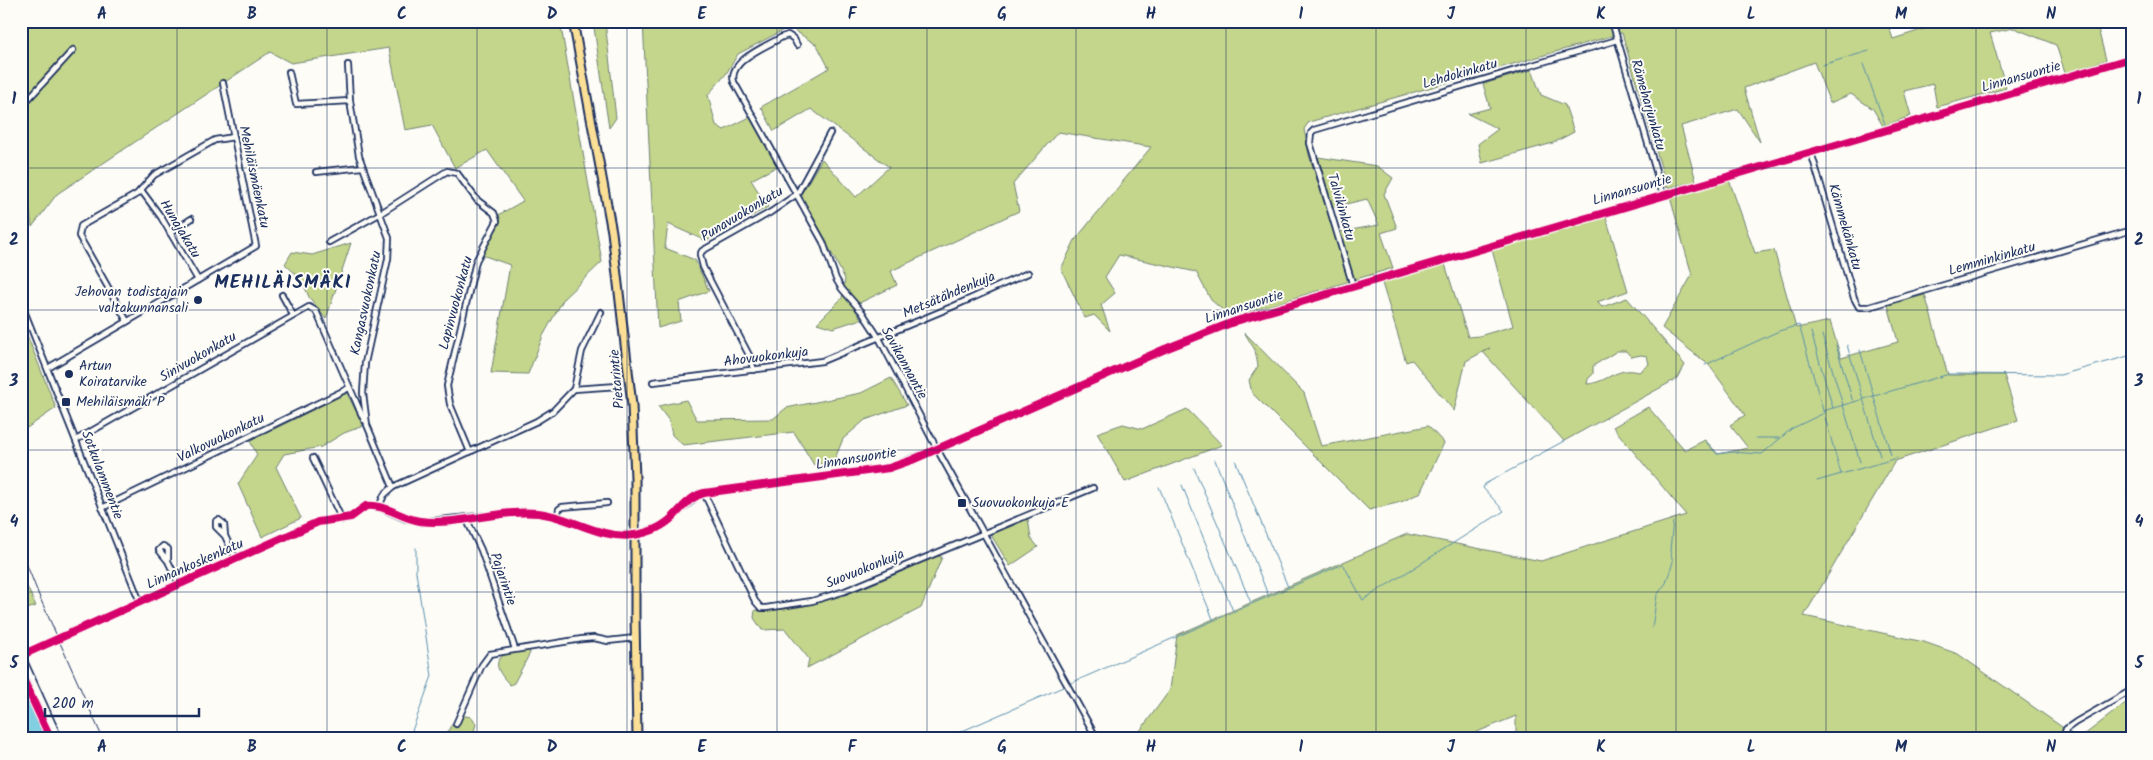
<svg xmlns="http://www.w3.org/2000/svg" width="2153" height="760" font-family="Kalam,sans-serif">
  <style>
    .green { fill: #c4d68b; stroke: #708274; fill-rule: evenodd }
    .water { fill: #82cfe2; stroke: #598fad }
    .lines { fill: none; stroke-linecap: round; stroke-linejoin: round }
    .stream { stroke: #598fad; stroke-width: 1 }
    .minor-casing { stroke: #1b2f5e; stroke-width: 8 }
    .tertiary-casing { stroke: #1b2f5e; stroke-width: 9 }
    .primary-casing { stroke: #1b2f5e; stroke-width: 11 }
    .minor { stroke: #fdfcf7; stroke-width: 4.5 }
    .tertiary { stroke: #fdfcf7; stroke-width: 5.5 }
    .primary { stroke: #fbdf96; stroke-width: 7 }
    .rail { stroke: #1b2f5e; stroke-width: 1 }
    .cycleway-casing { stroke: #fdfcf7; stroke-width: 11 }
    .cycleway { stroke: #d6006c; stroke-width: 8 }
    .grid { fill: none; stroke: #1b2f5e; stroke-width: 1; stroke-opacity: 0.55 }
    .poi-dot { fill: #1b2f5e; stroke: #fdfcf7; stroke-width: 2 }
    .labels { text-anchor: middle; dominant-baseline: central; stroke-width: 4; stroke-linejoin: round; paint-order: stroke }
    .street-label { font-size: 14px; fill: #1b2f5e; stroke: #fdfcf7 }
    .poi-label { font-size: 14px; fill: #1b2f5e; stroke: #fdfcf7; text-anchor: start }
    .district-label { font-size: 19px; font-weight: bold; letter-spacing: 1px; fill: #1b2f5e; stroke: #fdfcf7 }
    .neatline { fill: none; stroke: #1b2f5e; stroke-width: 2 }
    .grid-label { font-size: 16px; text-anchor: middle; font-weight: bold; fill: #1b2f5e }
  </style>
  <rect width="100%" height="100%" fill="#fdfcf7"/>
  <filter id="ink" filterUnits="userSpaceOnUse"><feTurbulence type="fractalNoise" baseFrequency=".02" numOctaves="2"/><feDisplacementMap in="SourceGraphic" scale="10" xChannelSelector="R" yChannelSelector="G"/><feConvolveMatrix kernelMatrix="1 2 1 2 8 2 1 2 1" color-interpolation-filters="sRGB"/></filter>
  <g filter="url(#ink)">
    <g class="green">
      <polygon points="21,21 560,21 602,262 564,298 543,336 528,374 491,373 510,265 482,255 500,214 523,201 487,150 455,168 432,125 405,130 389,48 291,63 270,52 57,194 32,227 21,136"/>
      <polygon points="593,21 605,21 616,118 609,128"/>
      <polygon points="643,21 1887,21 1893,39 1949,21 2096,21 2106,60 2065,73 2056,45 2014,28 1990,33 2006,88 1937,107 1933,84 1904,91 1911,116 1883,126 1873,109 1851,94 1830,103 1814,62 1744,88 1760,142 1738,109 1681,126 1696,181 1667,188 1622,33 1309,122 1304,129 1309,155 1334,233 1379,225 1367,199 1333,207 1318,157 1377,166 1393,178 1384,194 1397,228 1381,233 1393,268 1231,317 1211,300 1196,272 1119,255 1105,277 1115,293 1101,305 1110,331 1094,315 1085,318 1061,269 1075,240 1151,147 1058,132 1013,184 1019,211 891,271 897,285 853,306 861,319 833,328 817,323 842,298 845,279 801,194 822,159 856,197 889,167 811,109 774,131 761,107 829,68 817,45 789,27 738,54 726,74 708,95 716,125 724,130 750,117 778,166 751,180 768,207 706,241 668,224 665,248 695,260 709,291 679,302 681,321 658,328"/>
      <polygon points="1532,70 1541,95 1565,105 1574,132 1553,143 1482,163 1478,144 1498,129 1468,114 1490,108 1483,84"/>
      <polygon points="1729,180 1755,253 1774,250 1796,328 1830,321 1841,358 1898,342 1888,305 1925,295 1948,375 2004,375 2018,420 1895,461 1804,616 1924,642 1958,654 2079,739 2132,698 2132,739 1516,739 1516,716 1460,739 1134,739 1170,690 1177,635 1407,534 1541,561 1686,515 1613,427 1648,407 1685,450 1705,440 1718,454 1748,448 1730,425 1745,415 1709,365 1662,328 1692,275 1670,197"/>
      <path d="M1606,217L1628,291L1597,302L1602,307L1627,298L1685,365L1678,378L1564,441L1483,352L1490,348L1466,361L1454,411L1412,360L1406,362L1382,283L1445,264L1468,337L1479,336L1513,326L1492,250ZM1617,351H1626L1631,357L1641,355L1647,356L1649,364L1639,372C1616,366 1607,383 1587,384L1588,379L1593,374V366Z"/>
      <polygon points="351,243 326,319 309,297 301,279 285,264 292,252 312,255"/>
      <polygon points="21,320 56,408 21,432"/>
      <polygon points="1244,332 1304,393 1321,446 1428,426 1444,443 1420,493 1401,502 1369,510 1252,393 1249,380 1258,366 1255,350"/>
      <polygon points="891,378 907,405 865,420 843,439 834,461 814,465 794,432 683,445 672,435 669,421 658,406 686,400 697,420 773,419 786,408 861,393"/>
      <polygon points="347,393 363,426 344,433 321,447 284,454 276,467 301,518 262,537 238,484 257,455 250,441"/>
      <polygon points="1187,409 1222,445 1125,482 1097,433 1123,424 1142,429"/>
      <polygon points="1028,519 1031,538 1038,547 1010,566 991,535"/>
      <path d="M938,556L942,557L921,608L807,668L809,659L785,629L762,630L754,618L755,610C820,613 879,580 938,556Z"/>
      <polygon points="21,574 36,606 21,611"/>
      <path d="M529,648L530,653L514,683L510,685C484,658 503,653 529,648Z"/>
      <polygon points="460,715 471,717 476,724 472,739 445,739 450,727"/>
    </g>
    <polygon class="water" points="21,698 28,702 45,739 21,739"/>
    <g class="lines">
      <g class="stream">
        <polyline points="2129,21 2132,32"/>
        <polyline points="1863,64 1886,127"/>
        <polyline points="1822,65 1869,51"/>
        <polyline points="1811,332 1833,408"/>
        <polyline points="1822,335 1860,462"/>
        <polyline points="1836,345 1853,402"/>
        <polyline points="1847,345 1880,456"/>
        <polyline points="1860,350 1891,455"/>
        <polyline points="1705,365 1779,331 1799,325 1841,474"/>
        <polyline points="1823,411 1949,374 2060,375 2132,355"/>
        <polyline points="1756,438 1780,438"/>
        <polyline points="1706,442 1717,454 1732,452 1762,454 1791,429 1822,414"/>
        <polyline points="1215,460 1268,595"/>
        <polyline points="1235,460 1288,587"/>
        <polyline points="1194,468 1251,603"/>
        <polyline points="2132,478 2127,488 2132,521"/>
        <polyline points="1817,481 1897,458"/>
        <polyline points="1182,485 1233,611"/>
        <polyline points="1159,487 1213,619"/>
        <polyline points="1652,628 1657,595 1666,583 1673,562 1670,550 1673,522"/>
        <polyline points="1071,683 1343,564 1363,600 1504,511 1483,488 1485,484 1564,441"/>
        <polyline points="2085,734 2090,739"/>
        <polyline points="409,739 432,676 416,572 416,548"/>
        <polyline points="944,739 1063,687"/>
      </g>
      <g class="minor-casing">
        <g id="minor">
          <polyline points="1612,21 1663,195"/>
          <path d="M797,45L794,39L788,35L782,37C767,46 727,61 734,82L823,242L836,279L842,289L862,312L879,338L937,449L1097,739"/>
          <polyline points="348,65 350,101 359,156 389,238 388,259 365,363 363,393 367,425 393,487"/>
          <polyline points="289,72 296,104 350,101"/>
          <polyline points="21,107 73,50"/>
          <polyline points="1811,152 1854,298 1859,307 1869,307 2132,230"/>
          <polyline points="316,172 362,167"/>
          <polyline points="141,190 161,217 198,280"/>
          <polyline points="170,233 191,219"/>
          <polyline points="329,242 381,213 447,171 457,173 477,200 494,213 497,221 476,261 447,386 450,404 470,452"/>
          <polyline points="1353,286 1310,143 1311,133 1314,130 1617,40"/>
          <polyline points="282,295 293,315"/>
          <polyline points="21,299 25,313 140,602"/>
          <polyline points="127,321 79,236 81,226 137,194 154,175 215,140 234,137"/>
          <polyline points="48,368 256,246 223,83"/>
          <polyline points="754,370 749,355 703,267 700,255 702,251 771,212 797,194 830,133"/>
          <polyline points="653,382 822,361 954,306 1028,273"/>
          <polyline points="574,389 582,351 601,312"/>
          <polyline points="76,440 309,307 316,311 364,420"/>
          <polyline points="937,449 1165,349 1236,321 2132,58"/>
          <polyline points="313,458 342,520"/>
          <polyline points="704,493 755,601 761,608 766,608 812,601 845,591 1093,488"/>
          <polyline points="379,507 384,495 393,487 537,421 553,411 574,389 618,386"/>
          <polyline points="102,508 349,388"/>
          <polyline points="557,516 559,509 562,507 607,503"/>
          <polyline points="466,518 481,550 515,649"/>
          <polyline points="225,536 224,524 219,520 216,521 216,527 225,536 236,559"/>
          <polyline points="168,561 168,549 163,546 159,550 168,561 179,584"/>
          <polyline points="456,724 482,665 490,654 582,639 594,638 608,641 635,638"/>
          <polyline points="2063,739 2066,729 2076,722 2132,690"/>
        </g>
      </g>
      <g class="tertiary-casing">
        <g id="tertiary">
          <polyline points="21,655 59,739"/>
          <polyline points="22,655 318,522 351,517 366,506 379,507 405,518 423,522 524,512 546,514 601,532 614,535 636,535 662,526 699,494 889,468 937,449"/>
        </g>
      </g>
      <g class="primary-casing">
        <polyline id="primary" points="573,21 612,232 632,405 635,478 635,614 637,739"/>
      </g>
      <use href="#minor" class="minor"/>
      <use href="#tertiary" class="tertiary"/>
      <use href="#primary" class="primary"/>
      <polyline class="rail" points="21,550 40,598 103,739"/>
      <g class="cycleway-casing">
        <g id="cycleway">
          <path d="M22,655L318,522L351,517L366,506C384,503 402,519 420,521C459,526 499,509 538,513C570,516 600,540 634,535C649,533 663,527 674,516C683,507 691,496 704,493L889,468L912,460L1165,349L1236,321L2132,58"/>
          <polyline points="21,675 51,739"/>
        </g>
      </g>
      <use href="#cycleway" class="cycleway"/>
    </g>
  </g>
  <path class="grid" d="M177,21V739M327,21V739M477,21V739M627,21V739M777,21V739M927,21V739M1076,21V739M1226,21V739M1376,21V739M1526,21V739M1676,21V739M1826,21V739M1976,21V739M21,168H2132M21,310H2132M21,450H2132M21,592H2132"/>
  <g class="poi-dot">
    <circle cx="198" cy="300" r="5"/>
    <circle cx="69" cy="374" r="5"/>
    <rect x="61" y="397" width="10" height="10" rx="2.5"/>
    <rect x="957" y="498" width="10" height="10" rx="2.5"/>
  </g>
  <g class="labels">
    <g class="street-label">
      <text transform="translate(1460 74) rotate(-16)">Lehdokinkatu</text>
      <text transform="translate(2021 77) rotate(-16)">Linnansuontie</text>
      <text transform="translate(1648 105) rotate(74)">Rämeharjunkatu</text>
      <text transform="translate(254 177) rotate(78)">Mehiläismäenkatu</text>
      <text transform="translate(1632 190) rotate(-16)">Linnansuontie</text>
      <text transform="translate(1341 207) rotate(74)">Talvikinkatu</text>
      <text transform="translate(742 214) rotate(-31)">Punavuokonkatu</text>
      <text transform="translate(1845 227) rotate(74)">Kämmekänkatu</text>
      <text transform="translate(180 229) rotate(59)">Hunajakatu</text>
      <text transform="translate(1992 259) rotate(-16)">Lemminkinkatu</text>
      <text transform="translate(949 295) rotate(-23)">Metsätähdenkuja</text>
      <text transform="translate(366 303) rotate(-78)">Kangasvuokonkatu</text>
      <text transform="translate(456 303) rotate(-75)">Lapinvuokonkatu</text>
      <text transform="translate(1244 307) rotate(-18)">Linnansuontie</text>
      <text transform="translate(198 357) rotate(-30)">Sinivuokonkatu</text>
      <text transform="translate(766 357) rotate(-7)">Ahovuokonkuja</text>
      <text transform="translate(904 363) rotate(61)">Savikannantie</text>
      <text transform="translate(617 379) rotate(-95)">Pietarintie</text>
      <text transform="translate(221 438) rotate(-26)">Valkovuokonkatu</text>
      <text transform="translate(856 459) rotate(-9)">Linnansuontie</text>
      <text transform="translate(102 475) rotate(69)">Sotkulammentie</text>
      <text transform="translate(195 564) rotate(-24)">Linnankoskenkatu</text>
      <text transform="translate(865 569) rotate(-22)">Suovuokonkuja</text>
      <text transform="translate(503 579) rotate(71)">Pajarintie</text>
    </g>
    <g class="poi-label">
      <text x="188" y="292" text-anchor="end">Jehovan todistajain<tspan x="188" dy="16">valtakunnansali</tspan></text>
      <text x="79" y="366">Artun<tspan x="79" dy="16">Koiratarvike</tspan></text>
      <text x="76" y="402">Mehiläismäki P</text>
      <text x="972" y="503">Suovuokonkuja E</text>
    </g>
    <g class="district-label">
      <text x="283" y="283">MEHILÄISMÄKI</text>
    </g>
  </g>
  <rect width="2153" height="760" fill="none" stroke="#fdfcf7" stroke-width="55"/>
  <path d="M45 708v8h154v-8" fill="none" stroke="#1b2f5e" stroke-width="2.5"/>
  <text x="52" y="708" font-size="15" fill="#1b2f5e" stroke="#fdfcf7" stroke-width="4" paint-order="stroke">200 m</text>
  <rect x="28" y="28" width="2098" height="704" class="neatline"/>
  <g class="grid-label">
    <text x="102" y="19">A</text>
    <text x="252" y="19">B</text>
    <text x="402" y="19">C</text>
    <text x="552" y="19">D</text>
    <text x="702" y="19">E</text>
    <text x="852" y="19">F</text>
    <text x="1002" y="19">G</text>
    <text x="1151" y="19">H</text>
    <text x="1301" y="19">I</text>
    <text x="1451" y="19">J</text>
    <text x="1601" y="19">K</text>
    <text x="1751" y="19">L</text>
    <text x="1901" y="19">M</text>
    <text x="2051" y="19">N</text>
    <text x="14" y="104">1</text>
    <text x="2139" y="104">1</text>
    <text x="14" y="245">2</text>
    <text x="2139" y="245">2</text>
    <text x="14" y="386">3</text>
    <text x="2139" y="386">3</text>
    <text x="14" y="527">4</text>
    <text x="2139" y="527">4</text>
    <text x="14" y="668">5</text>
    <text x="2139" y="668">5</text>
    <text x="102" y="752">A</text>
    <text x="252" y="752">B</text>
    <text x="402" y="752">C</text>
    <text x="552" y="752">D</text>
    <text x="702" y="752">E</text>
    <text x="852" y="752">F</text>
    <text x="1002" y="752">G</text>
    <text x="1151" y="752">H</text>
    <text x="1301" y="752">I</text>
    <text x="1451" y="752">J</text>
    <text x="1601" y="752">K</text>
    <text x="1751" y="752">L</text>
    <text x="1901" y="752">M</text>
    <text x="2051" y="752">N</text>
  </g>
</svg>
